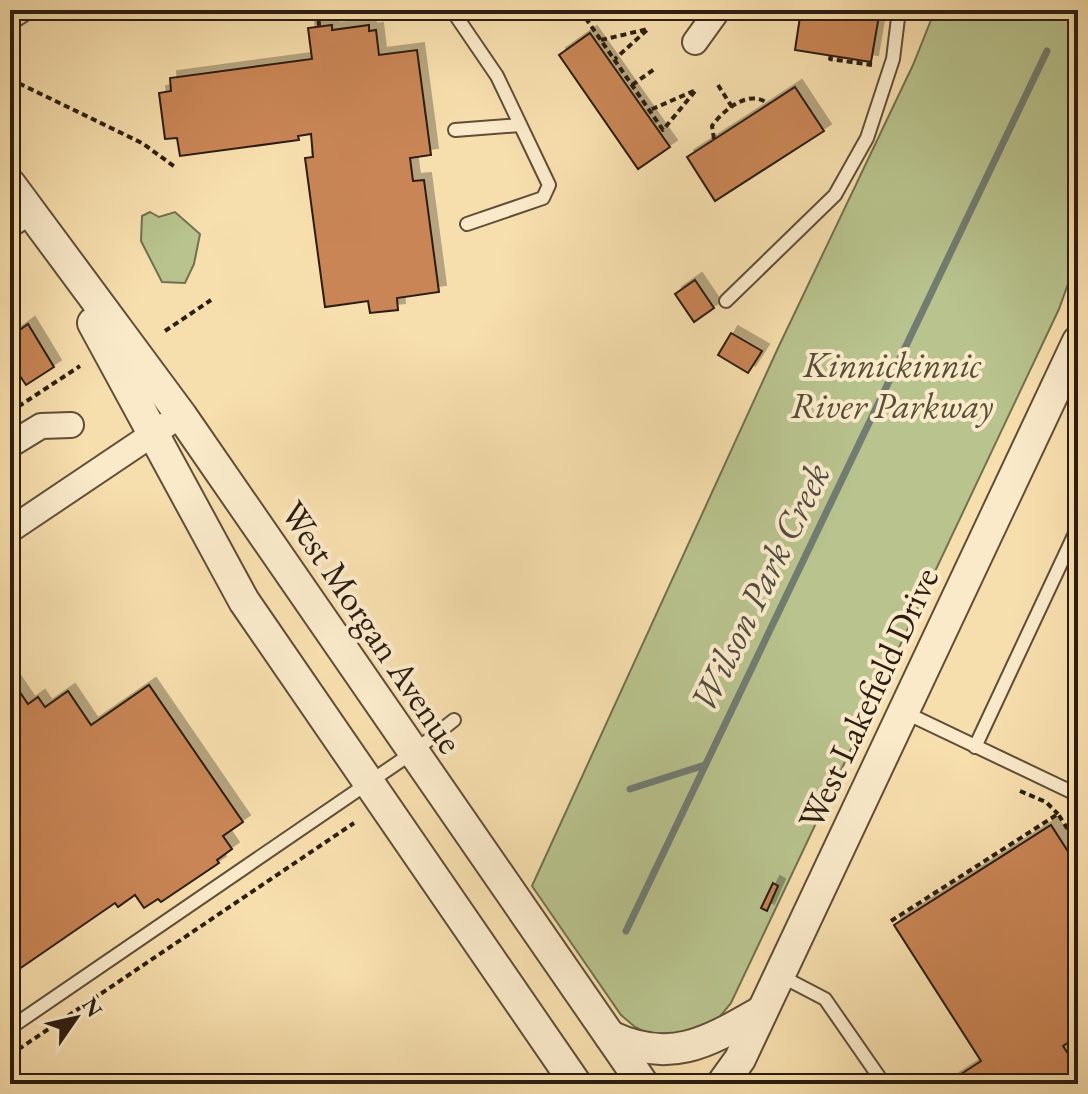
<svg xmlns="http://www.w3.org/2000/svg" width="1088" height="1094" font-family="'EB Garamond',serif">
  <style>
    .park { fill: #b8c38d; stroke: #72704f; stroke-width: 2 }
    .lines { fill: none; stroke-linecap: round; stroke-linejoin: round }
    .stream { stroke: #727c72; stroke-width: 7 }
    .building { fill: #c98554; stroke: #2c1e11; stroke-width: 2; filter: url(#shadow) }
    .service-casing { stroke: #5f4e38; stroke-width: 16 }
    .minor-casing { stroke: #5f4e38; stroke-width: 28 }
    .tertiary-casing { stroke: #5f4e38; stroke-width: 34 }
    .path { stroke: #2c1e11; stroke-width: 4; stroke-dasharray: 6 4; stroke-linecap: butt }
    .service { stroke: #faeaca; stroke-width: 12 }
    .minor { stroke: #faeaca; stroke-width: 24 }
    .tertiary { stroke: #faeaca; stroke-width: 30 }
    .labels { text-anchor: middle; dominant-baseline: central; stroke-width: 8; stroke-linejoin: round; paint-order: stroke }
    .park-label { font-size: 36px; font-style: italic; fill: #565036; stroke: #faeaca }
    .street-label { font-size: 36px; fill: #2c1e11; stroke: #faeaca }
    .water-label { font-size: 38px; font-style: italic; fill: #4f4d42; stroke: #faeaca }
  </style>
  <defs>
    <filter id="shadow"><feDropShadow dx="7" dy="-7" stdDeviation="0" flood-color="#0004"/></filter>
  </defs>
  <rect width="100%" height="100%" fill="#f7dfad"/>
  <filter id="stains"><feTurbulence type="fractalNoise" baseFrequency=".0025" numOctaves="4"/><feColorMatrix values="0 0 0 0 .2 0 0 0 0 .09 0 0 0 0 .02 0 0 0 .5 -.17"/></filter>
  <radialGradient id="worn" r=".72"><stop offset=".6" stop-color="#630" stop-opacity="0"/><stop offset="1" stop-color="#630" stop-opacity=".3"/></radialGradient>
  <g class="park">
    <polygon points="935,10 1078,10 1078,256 1059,309 731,1003 718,1019 682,1037 647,1033 635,1027 621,1015 532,886 778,348 913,65"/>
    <polygon points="150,212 159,217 175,212 200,234 194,264 185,283 162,282 141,241 142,216"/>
  </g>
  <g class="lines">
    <g class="stream">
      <polyline points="630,789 705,765"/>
      <polyline points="626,931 1047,51"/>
    </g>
  </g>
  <g class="building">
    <polygon points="801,10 880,10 871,62 795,50"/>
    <polygon points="332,25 332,30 369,25 369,31 376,30 379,55 417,50 431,155 410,158 413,181 424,180 439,292 397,298 398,310 370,313 368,301 325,307 305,158 313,157 311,134 298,136 299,140 180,156 177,138 165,139 159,93 171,91 170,78 312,59 308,28"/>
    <polygon points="590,33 670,147 638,169 559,55"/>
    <polygon points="795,87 824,131 715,201 687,157"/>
    <polygon points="695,280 714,308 694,322 675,294"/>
    <polygon points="28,324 54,367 26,385 10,361 10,337"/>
    <polygon points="731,333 762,351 748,373 718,355"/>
    <polygon points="11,679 28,704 38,697 45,707 68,691 91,725 149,685 243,822 223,836 232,849 217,860 219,863 161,902 158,899 144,908 135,895 118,907 115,903 12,974 10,984 10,739 15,736 10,728"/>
    <polygon points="1051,825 1071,856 1078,851 1078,1036 1063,1046 1078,1069 1078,1084 946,1084 981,1061 894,925"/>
    <polygon points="773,883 778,886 767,911 761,908"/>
  </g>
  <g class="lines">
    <g class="service-casing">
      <g id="service">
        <polyline points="452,10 497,76 549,185 543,198 467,224"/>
        <polyline points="455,130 520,125"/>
        <polyline points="10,232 33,217"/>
        <polyline points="726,301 835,195 867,138 893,59 899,10"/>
        <polyline points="904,712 1078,795"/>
        <polyline points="975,747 1078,527"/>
        <polyline points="779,975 825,999 884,1084"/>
        <polyline points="10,1028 412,753 454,720"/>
      </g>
    </g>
    <g class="minor-casing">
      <g id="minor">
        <polyline points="10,17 21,10"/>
        <polyline points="695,42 718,10"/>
        <polyline points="10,445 41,426 71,425"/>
        <polyline points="10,530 181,415"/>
      </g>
    </g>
    <g class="tertiary-casing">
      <g id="tertiary">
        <polyline points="10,184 181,415 643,1084"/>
        <polyline points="93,323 244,601 576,1084"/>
        <path d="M610,1036C671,1065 708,1042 762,1011"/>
        <polyline points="722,1084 740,1059 1078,341"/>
      </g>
    </g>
    <g class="path">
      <polyline points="318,10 319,26"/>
      <polyline points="580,10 663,130 696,90 650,110"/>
      <polyline points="601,40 648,29 615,59"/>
      <polyline points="831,56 830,59 872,65"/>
      <polyline points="10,79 142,143 175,167"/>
      <polyline points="632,85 656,68"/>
      <polyline points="718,85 732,107"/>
      <path d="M714,139L712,126C723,110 750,88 768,104"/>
      <polyline points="165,331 211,300"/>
      <polyline points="10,412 80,366"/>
      <polyline points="1020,791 1046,802 1058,814"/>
      <polyline points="891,921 1058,814 1078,845"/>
      <polyline points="10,1055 354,823"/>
      <polyline points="677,1075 682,1084"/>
      <polyline points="10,1083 11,1084"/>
    </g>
    <use href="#service" class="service"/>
    <use href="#minor" class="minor"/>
    <use href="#tertiary" class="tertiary"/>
  </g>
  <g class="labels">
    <g class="park-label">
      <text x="892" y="364">Kinnickinnic<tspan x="892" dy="41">River Parkway</tspan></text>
    </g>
    <g class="street-label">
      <text transform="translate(372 627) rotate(56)">West Morgan Avenue</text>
      <text transform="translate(868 698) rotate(-65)">West Lakefield Drive</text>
    </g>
    <g class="water-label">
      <text transform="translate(759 587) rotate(-64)">Wilson Park Creek</text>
    </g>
  </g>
  <rect width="1088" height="1094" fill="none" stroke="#f7dfad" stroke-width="40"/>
  <rect x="12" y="12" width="1064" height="1070" fill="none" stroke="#2c1e11" stroke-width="4"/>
  <rect x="20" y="20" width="1048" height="1054" fill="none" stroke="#2c1e11" stroke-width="2"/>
  <g transform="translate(76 1018) rotate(56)" stroke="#faeaca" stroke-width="6" paint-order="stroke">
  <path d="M0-6L14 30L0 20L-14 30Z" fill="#2c1e11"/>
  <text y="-12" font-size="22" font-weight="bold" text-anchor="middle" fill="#2c1e11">N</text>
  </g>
  <rect width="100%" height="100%" filter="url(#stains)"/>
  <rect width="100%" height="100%" fill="url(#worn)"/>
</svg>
